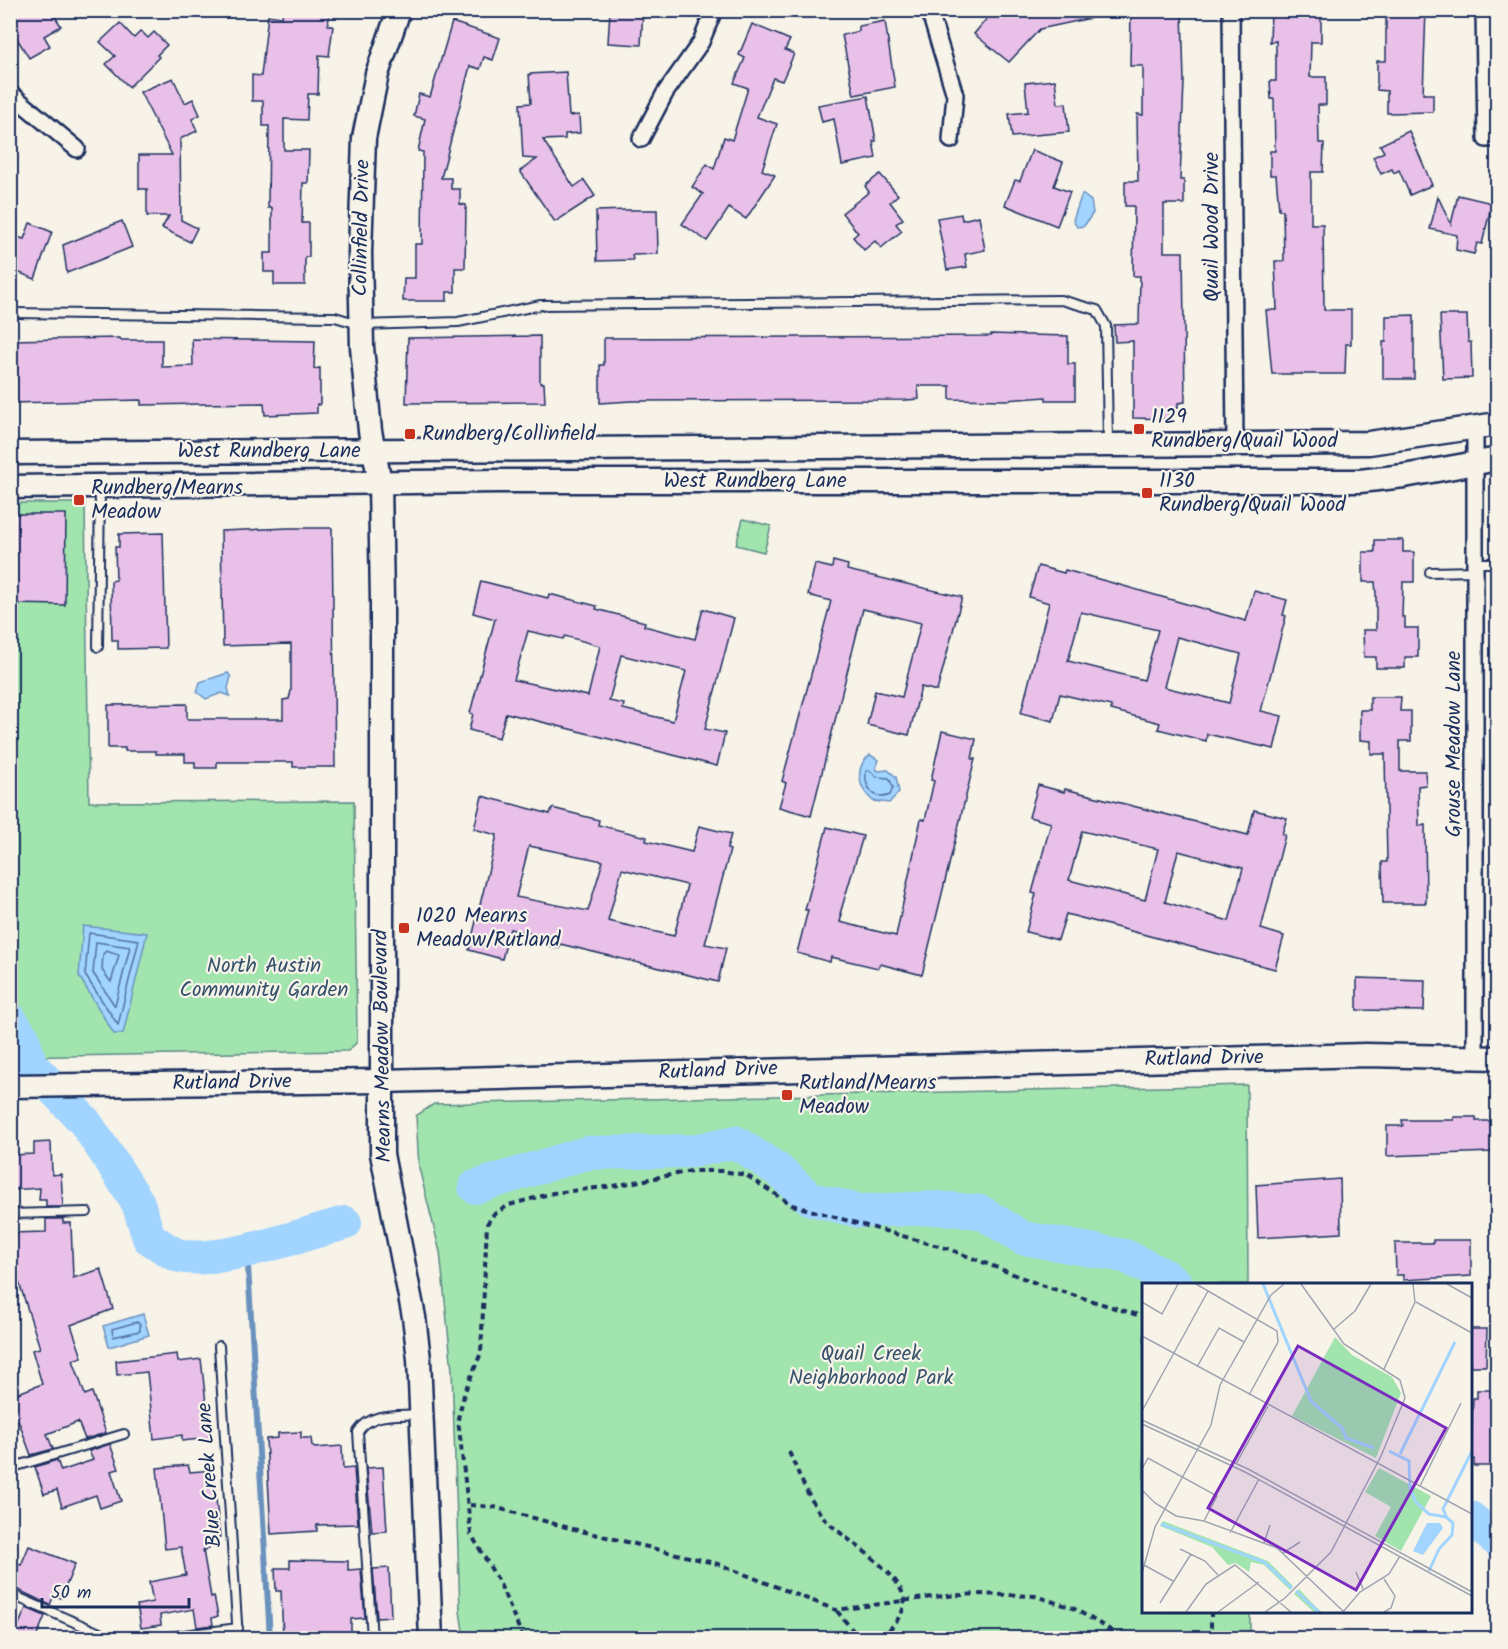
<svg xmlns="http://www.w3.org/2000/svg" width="1508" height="1649" font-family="Kalam,sans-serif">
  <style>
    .green { fill: #a1e4ae; stroke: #5e8a86; stroke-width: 1.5 }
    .water { fill: #a1d4ff; stroke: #6b92bf; stroke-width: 1.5 }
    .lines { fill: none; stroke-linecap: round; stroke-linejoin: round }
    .shore { stroke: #51719e; stroke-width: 1.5 }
    .stream { stroke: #6b92bf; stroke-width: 6 }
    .river { stroke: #a1d4ff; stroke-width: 34 }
    .building { fill: #e9c0e8; stroke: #1b2f5e; stroke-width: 1.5; fill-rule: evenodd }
    .lane-casing { stroke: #1b2f5e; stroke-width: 12 }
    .street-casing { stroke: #1b2f5e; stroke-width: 20 }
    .secondary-casing { stroke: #1b2f5e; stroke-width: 27 }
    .path { stroke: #1b2f5e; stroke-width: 4; stroke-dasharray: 6 4.5; stroke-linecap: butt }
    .lane { stroke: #f7f3e8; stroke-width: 8 }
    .street { stroke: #f7f3e8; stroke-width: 15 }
    .secondary { stroke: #f7f3e8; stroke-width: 22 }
    .poi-dot { fill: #c8321e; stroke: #f7f3e8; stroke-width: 2 }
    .labels { text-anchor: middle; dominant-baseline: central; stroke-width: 4.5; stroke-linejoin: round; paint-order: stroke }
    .street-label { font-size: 21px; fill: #1b2f5e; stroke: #f7f3e8 }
    .poi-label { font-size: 21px; fill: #1b2f5e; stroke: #f7f3e8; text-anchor: start }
    .park-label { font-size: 21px; fill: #36536e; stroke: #f7f3e8 }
    .inset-river { fill: none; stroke: #a1d4ff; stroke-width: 3 }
    .inset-road { fill: none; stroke: #9fa5b1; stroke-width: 1.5 }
    .view { fill: #7b2cbf; fill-opacity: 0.15; stroke: #7b2cbf; stroke-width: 3 }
    .inset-edge { fill: none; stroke: #1b2f5e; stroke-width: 3 }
  </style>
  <rect width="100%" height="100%" fill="#f7f3e8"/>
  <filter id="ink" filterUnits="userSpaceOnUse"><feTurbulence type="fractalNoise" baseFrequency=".0167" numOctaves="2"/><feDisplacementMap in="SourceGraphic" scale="12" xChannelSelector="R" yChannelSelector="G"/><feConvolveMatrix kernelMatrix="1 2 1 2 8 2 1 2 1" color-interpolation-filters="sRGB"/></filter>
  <g filter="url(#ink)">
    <g class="green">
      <polygon points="10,503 85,503 89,802 354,801 357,1042 348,1051 11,1057"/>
      <polygon points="743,519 771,526 764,552 736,545"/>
      <polygon points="1247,1085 1248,1284 1144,1284 1144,1612 1250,1612 1250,1638 464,1638 460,1611 452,1370 440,1252 419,1168 416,1116 434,1104"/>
    </g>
    <g class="water">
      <polygon points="1082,194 1091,201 1093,213 1084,226 1077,227 1073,220"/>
      <polygon points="228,673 231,677 228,688 230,696 222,693 206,699 197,692 200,682"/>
      <path d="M870,755L879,760L876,768L878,771L888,770L896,777L899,792L889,803L873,801C859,789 853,768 870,755Z"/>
      <polygon points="83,926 147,933 123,1034 114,1034 79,976"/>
      <polygon points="143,1314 149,1335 109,1347 103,1326"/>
    </g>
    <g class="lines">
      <g class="shore">
        <path d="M869,770L877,777L889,778L893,787L890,795C875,802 864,787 866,772Z"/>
        <polygon points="89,933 139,940 118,1025 85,975"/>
        <polygon points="96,942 130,947 115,1006 93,973"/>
        <polygon points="106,951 119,955 111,982 102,970 103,954"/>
        <polygon points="137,1322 140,1324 140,1331 113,1337 112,1329"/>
      </g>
      <polyline class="stream" points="247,1249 270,1638"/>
      <g class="river">
        <path d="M10,1019L23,1038L30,1064L85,1122L113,1164L138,1203L149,1238C158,1243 167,1251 177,1255C213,1267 307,1233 345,1223"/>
        <polyline points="475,1187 586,1153 693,1151 735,1142 778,1170 811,1199 859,1211 938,1208 981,1212 1023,1238 1125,1256 1167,1277 1176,1284"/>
        <polyline points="1470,1518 1498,1541"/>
      </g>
    </g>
    <g class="building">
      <polygon points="10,10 51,10 61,26 44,36 50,46 29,58 10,27"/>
      <polygon points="283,10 330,10 328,25 333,26 329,56 319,55 318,94 308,94 307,120 284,119 284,150 309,150 308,183 303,183 302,223 309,223 309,257 305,257 305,285 274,285 274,272 264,272 264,253 272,253 272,208 268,208 269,126 263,126 263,101 252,101 252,75 261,76 268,15 282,17"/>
      <polygon points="610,10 643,10 641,45 608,43"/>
      <polygon points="994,10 1095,10 1096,17 1040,29 1009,62 974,34"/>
      <polygon points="1131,10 1182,10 1184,82 1180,180 1184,180 1184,204 1164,204 1164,252 1183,252 1185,402 1178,403 1178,408 1169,409 1169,419 1133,418 1133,341 1115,342 1114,325 1139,324 1140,276 1133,276 1134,206 1125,206 1125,181 1138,181 1137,114 1143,115 1143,66 1130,66"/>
      <polygon points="1271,10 1321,10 1321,42 1311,42 1310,77 1326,77 1326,105 1318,105 1319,143 1324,143 1323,172 1311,172 1311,224 1323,224 1324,310 1351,310 1351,344 1346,344 1345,374 1272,374 1266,310 1277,310 1275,261 1284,261 1283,210 1279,210 1276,175 1270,175 1270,151 1275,151 1274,99 1271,99 1270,81 1276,81 1276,41 1270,42"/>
      <polygon points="1386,10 1426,10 1423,94 1433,94 1433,112 1387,113 1387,91 1377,90 1377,61 1386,61"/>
      <polygon points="885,21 895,87 854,95 842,35 859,31 859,26"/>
      <polygon points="452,22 500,38 493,60 484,57 480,69 470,66 441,178 451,178 451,189 460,189 460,204 466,205 465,268 455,268 455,292 447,292 447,301 403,301 404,278 415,278 415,244 422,244 423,152 418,151 425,119 414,116 419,94 430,97"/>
      <polygon points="120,23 134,38 141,31 148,38 154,32 167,45 157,55 159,57 129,87 106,64 115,56 100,42"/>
      <polygon points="752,24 790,40 785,50 794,54 782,81 773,78 757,117 777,124 762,170 775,175 746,219 729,208 707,241 682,224 703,194 692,187 707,164 714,169 724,137 732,140 748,88 734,83 745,58 739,55"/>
      <polygon points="566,72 569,116 579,115 580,133 565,134 565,139 543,140 574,187 584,180 595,196 555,222 520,171 537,159 523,158 520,104 531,103 529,74"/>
      <polygon points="173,78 185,103 193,99 200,115 192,119 197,131 180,139 181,220 197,228 190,242 162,228 169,216 147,216 147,189 139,189 139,155 172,155 140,92"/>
      <polygon points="1055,80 1058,104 1066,103 1069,132 1012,137 1009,114 1028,112 1025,83"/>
      <polygon points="868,96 876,141 873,141 876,158 842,165 834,119 822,122 818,105"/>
      <polygon points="1409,131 1432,185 1410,195 1399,170 1394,173 1392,169 1381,174 1373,157 1384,152 1380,145"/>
      <polygon points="1032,150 1063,162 1054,186 1070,192 1057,226 1005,205 1015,180 1020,181"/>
      <polygon points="880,174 898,195 890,202 903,219 896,224 902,231 881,248 875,241 864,250 853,237 858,233 842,213 869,192 865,186"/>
      <polygon points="1458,195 1492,203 1482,244 1477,243 1474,254 1456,250 1457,235 1430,229 1438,197 1451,224"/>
      <polygon points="629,210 657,210 658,254 632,255 633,260 597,261 596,211"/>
      <polygon points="961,214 962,220 979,216 985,250 965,254 967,267 947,270 937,218"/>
      <polygon points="122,221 132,247 67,273 63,245"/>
      <polygon points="30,223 52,232 35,279 10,269 10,235 24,239"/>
      <polygon points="1414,315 1414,379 1383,379 1383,342 1386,342 1386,316"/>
      <polygon points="1440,315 1467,315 1468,342 1471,342 1472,378 1443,379"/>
      <polygon points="991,334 1068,336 1068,364 1075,364 1075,400 1046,400 1046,397 1005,400 950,399 950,386 918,386 919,399 906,400 631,401 600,403 600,365 604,365 604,338 991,336"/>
      <polygon points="540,336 540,383 544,383 545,402 406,403 408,338"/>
      <polygon points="120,338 121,340 162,340 162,367 193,366 192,339 315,341 314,369 320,368 320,405 317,404 317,413 265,415 264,403 141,405 141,400 10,403 10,340"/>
      <polygon points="10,514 66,514 65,605 10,604"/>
      <polygon points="289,528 332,528 335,767 293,767 293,762 217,762 217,768 195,768 195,762 185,762 185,754 156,754 156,751 125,751 125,748 108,748 108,705 187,704 187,719 283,719 283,700 289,699 291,691 291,644 223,646 221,531"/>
      <polygon points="163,533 166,648 118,649 118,640 112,640 111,581 116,580 115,547 119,547 119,534"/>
      <polygon points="1375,540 1403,540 1403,552 1414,552 1414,582 1403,582 1402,617 1405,617 1405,628 1418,628 1418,657 1405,657 1405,668 1376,668 1376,657 1364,657 1363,630 1376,630 1376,594 1375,582 1363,582 1363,552 1375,552"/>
      <polygon points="833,561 848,565 847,570 962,597 937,691 921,687 909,735 867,725 875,691 902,697 921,623 863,609 811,816 779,807 786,783 782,781 831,601 808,595 815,564 832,568"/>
      <path d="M1038,566L1064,573L1065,570L1113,583L1246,621L1254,591L1287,600L1283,615L1286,616L1261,711L1282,716L1274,749L1207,734L1206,741L1158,729L1160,723L1111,710V706L1060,694L1053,721L1021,713L1049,603L1029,597ZM1081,612L1158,630L1144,680L1068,661ZM1177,637L1241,654L1229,703L1164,687Z"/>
      <path d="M481,581L548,598L549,594L597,606L596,609L645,622L644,626L695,639L703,609L734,618L705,729L725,733L717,766L506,713L499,738L469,730L473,714L470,713L495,619L473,613ZM528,631L563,639L565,636L600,646L588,696L514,680ZM621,655L686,671L673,721L623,709L624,704L609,701Z"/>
      <polygon points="1370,697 1401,697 1400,711 1411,711 1411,741 1400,741 1400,771 1425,771 1426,785 1418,786 1419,826 1425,825 1426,903 1383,903 1382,862 1387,862 1385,754 1371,754 1371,741 1360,740 1360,710 1370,710"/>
      <polygon points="942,731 976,739 972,759 975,759 922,975 880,964 878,968 831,957 830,962 797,953 808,910 805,910 827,827 863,836 840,914 842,914 840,922 896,936 921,819 925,820 934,781 931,780"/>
      <path d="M1038,785L1064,792L1065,789L1248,835L1254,810L1287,818L1282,834L1285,835L1261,929L1284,936L1275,969L1066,914L1058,940L1026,932L1036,894L1032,893L1051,823L1029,817ZM1082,831L1158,849L1145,900L1069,880ZM1178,851L1243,868L1229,921L1165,902Z"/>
      <path d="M482,796L550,814L552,808L599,820L598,825L647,837L646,841L692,852L699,826L731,834L727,849L730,850L705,944L726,948L718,982L560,944L559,948L544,945L546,937L510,929L502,959L469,950L497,835L474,829ZM529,846L603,861L588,911L516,897ZM622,869L687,885L674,936L608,921Z"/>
      <polygon points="1357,978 1425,980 1424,1011 1357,1010"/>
      <polygon points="1454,1117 1476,1117 1476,1121 1492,1121 1492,1152 1387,1156 1387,1126 1403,1126 1402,1120 1454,1120"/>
      <polygon points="51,1142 52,1175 61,1174 63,1207 46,1207 46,1200 39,1200 40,1188 10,1190 10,1155 34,1154 34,1143"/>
      <polygon points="1340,1179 1341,1233 1258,1238 1256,1185"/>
      <polygon points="46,1219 63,1219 63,1223 71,1223 73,1278 101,1269 113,1309 71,1325 82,1357 73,1360 85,1395 92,1392 106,1433 85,1439 78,1422 47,1434 53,1449 31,1455 17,1417 10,1420 10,1396 42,1384 32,1350 40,1348 18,1279 10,1279 10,1233 46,1232"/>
      <polygon points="1433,1240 1471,1240 1471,1276 1403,1280 1403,1275 1396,1275 1395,1243 1433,1243"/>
      <polygon points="1470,1329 1487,1329 1486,1366 1470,1366"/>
      <polygon points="177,1354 178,1362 201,1359 210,1438 182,1441 182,1435 154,1439 147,1372 117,1375 116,1361"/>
      <polygon points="1477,1390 1497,1390 1497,1466 1474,1466 1474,1459 1470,1459 1473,1398 1477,1398"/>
      <polygon points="301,1432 301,1438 311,1438 312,1446 315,1448 342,1446 343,1469 354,1468 358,1524 317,1525 317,1531 271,1534 266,1439 278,1438 278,1433"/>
      <polygon points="110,1444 119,1469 111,1471 121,1501 100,1508 96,1495 62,1507 57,1490 44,1494 35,1467 57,1460 61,1471 93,1460 89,1451"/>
      <polygon points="188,1465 190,1472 213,1470 220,1537 209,1537 209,1549 203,1550 211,1597 214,1596 218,1616 212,1618 213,1625 197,1627 194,1609 160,1615 161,1625 141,1628 137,1605 153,1602 149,1582 186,1575 181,1547 165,1549 157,1468"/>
      <polygon points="383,1467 387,1531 372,1532 366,1468"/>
      <polygon points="29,1546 75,1564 61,1598 54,1595 50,1605 10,1586 10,1576 16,1563 21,1565"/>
      <polygon points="290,1560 348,1561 348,1570 361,1569 365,1618 351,1619 351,1638 283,1638 281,1591 276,1591 275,1568 290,1568"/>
      <polygon points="389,1568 391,1617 377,1618 373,1569"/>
      <polygon points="26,1608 45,1616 36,1638 13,1638"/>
    </g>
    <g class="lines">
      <g class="lane-casing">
        <g id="lane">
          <polyline points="10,313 335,317 362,325 458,322 541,305 1061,300 1097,310 1106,326 1108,443"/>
          <polyline points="1475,563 1498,563"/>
          <polyline points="1430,572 1475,571"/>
          <polyline points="98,647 100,488"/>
          <polyline points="10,1214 87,1212"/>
          <polyline points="219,1346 238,1638"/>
          <polyline points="10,1468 124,1434"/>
          <polyline points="10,1594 111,1638"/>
          <polyline points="161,1638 238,1628"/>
          <path d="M372,1638L358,1432C371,1411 398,1416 420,1414"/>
        </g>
      </g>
      <g class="street-casing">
        <g id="street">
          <polyline points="929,10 955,95 951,140"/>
          <polyline points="1231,10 1235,444"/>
          <polyline points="1484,10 1486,139 1498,138"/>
          <polyline points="10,93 77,149"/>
          <polyline points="641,139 665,93 701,42 714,10"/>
          <polyline points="1475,1058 1475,429"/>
        </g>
      </g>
      <g class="secondary-casing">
        <g id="secondary">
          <polyline points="399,10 377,74 364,138 360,253 362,347 370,431 380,482 382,601 382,1154 414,1317 419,1359 431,1638"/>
          <polyline points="10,453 1369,443 1498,424"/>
          <polyline points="10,487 498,481 1360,481 1404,476 1498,459"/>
          <polyline points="10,1086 381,1081 1366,1055 1498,1058"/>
        </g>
      </g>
      <g class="path">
        <path d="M789,1452C799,1474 808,1499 824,1518C843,1540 901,1570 904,1600C906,1614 890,1629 881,1638"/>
        <polyline points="470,1505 494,1507 573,1529 718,1564 836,1610 932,1597 977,1594 1035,1596 1073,1608 1124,1638"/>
        <polyline points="837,1611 859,1638"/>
        <polyline points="523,1638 500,1584 471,1534 458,1419 465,1391 481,1353 487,1224 493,1215 509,1205 553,1193 614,1186 691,1171 723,1171 746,1175 792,1205 949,1249 1041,1285 1144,1317"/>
        <polyline points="1211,1638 1211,1612"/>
      </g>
      <use href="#lane" class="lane"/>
      <use href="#street" class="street"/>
      <use href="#secondary" class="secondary"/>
    </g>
  </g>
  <g class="poi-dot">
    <rect x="1133" y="423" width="12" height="12" rx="3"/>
    <rect x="404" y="428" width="12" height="12" rx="3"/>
    <rect x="1141" y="487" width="12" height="12" rx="3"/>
    <rect x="73" y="494" width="12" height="12" rx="3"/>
    <rect x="398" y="922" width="12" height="12" rx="3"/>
    <rect x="781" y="1089" width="12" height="12" rx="3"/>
  </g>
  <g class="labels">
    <g class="street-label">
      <text transform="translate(1212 227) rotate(-90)">Quail Wood Drive</text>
      <text transform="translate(362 228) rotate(-89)">Collinfield Drive</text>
      <text x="269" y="451">West Rundberg Lane</text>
      <text x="755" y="481">West Rundberg Lane</text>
      <text transform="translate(1454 744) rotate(-90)">Grouse Meadow Lane</text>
      <text transform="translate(383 1046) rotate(-91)">Mearns Meadow Boulevard</text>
      <text transform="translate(1204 1059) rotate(-1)">Rutland Drive</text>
      <text transform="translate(718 1071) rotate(-2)">Rutland Drive</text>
      <text transform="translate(232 1083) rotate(-1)">Rutland Drive</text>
      <text transform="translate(210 1475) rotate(-94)">Blue Creek Lane</text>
    </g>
    <g class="poi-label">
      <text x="1151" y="417">1129<tspan x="1151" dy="24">Rundberg/Quail Wood</tspan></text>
      <text x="422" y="434">Rundberg/Collinfield</text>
      <text x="1159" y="481">1130<tspan x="1159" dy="24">Rundberg/Quail Wood</tspan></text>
      <text x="91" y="488">Rundberg/Mearns<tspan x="91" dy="24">Meadow</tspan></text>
      <text x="416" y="916">1020 Mearns<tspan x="416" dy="24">Meadow/Rutland</tspan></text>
      <text x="799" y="1083">Rutland/Mearns<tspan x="799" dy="24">Meadow</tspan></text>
    </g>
    <g class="park-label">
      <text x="264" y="966">North Austin<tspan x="264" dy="24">Community Garden</tspan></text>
      <text x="871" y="1354">Quail Creek<tspan x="871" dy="24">Neighborhood Park</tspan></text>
    </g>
  </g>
  <g transform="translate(1142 1283)">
    <rect width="330" height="330" fill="#f7f3e8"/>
    <path d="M193,54L210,72L250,94L259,110L234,175L150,133ZM237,185L289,213L259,268L233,253L249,224L223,209ZM21,238L126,278L151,303L148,307L122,282L109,279L107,289L94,280L86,282L70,264L18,243ZM157,306L174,324L180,329H172L152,311Z" fill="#a1e4ae"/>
    <path d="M285,240H298L301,245L281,272L271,268Z" fill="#a1d4ff"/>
    <path class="inset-river" d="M121,1L169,118L200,145L204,155L232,165M247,168L267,178L268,206L274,219L287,231L304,234L311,240L310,252L297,266L287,288M258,171L313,59M305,235L301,226L330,168M19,241L122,279L150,305M154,308L177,329"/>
    <path class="inset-road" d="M54,1L135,48L136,59L107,112M305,1L330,15M0,19L20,31L36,1M274,19L330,50M192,46L213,28L229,1M0,53L330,231M55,84L77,45L102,59M242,86L273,19L271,1M0,128L66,8M0,137L106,186L330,309M0,141L103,189L330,313M94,181L126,123M0,186L6,175L75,213L62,238M278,203L319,120M0,207L13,220L34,233L62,238L135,265L202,329M88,250L117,196M122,260L128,242M38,266L63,278L76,292M141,270L158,259M2,282L31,298M214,289L221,306M0,290L13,244L69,142L78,102L129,12L142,1M242,296L253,313L249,325L242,329M18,320L49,271M44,329L64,301L93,282L149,329M76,329L117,299M123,329L143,315L189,269L239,173L263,115L258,97L202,61L159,1M201,329L218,309L247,291L258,273"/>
    <path class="view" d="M156,63L304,145L214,307L66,225Z"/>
    <rect width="330" height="330" class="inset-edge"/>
  </g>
  <rect width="1508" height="1649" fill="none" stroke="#f7f3e8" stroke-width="36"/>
  <rect x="18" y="18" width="1472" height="1613" fill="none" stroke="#1b2f5e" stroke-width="2" filter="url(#ink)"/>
  <path d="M42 1598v9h147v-9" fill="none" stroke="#1b2f5e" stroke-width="3"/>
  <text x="51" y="1598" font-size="18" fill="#1b2f5e" stroke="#f7f3e8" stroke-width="4.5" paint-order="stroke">50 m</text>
</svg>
